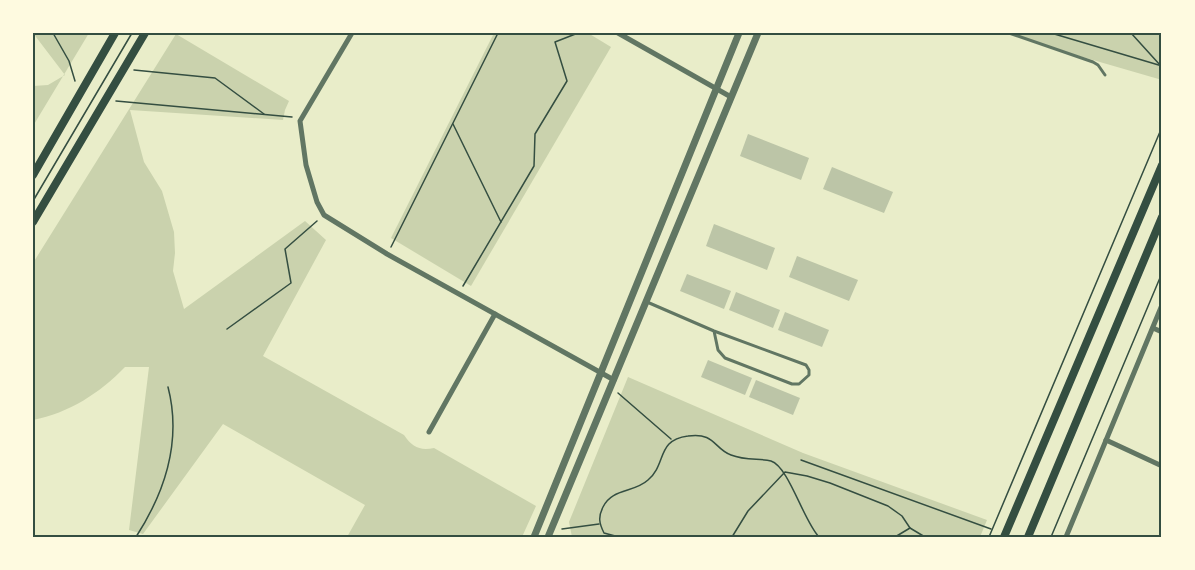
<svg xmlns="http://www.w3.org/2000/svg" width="1195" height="570" font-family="'Asap Condensed',sans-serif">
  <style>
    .green { fill: #cad2ad }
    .building { fill: #bcc5a7 }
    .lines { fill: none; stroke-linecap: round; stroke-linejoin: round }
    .path { stroke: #344e41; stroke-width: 1.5 }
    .service { stroke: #617663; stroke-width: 3 }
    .minor { stroke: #617663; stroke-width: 5 }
    .tertiary { stroke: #617663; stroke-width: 7 }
    .secondary { stroke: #344e41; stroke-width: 8 }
    .primary { stroke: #344e41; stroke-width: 8 }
    .neatline { fill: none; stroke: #344e41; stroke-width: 2 }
  </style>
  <rect width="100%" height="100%" fill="#e9edc9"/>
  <g class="green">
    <polygon points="33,33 89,33 33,126 33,86 48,85 65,75"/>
    <polygon points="494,33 588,33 611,47 471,286 391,238"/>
    <polygon points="1009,33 1162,33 1162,80 1055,49"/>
    <path d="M176,34L289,101L285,110L283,120L130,110L144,162L162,191L174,232L175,253L173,271L184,309L305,221L326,240L263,356L404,435C412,447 420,451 434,448L536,506L522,537H347L365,505L223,424L143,534L129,530L149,367H125C100,393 69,413 33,420V263Z"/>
    <polygon points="628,377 803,453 987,520 980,537 572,537 569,522"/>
  </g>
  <g class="building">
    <polygon points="748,134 809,158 801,180 740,156"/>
    <polygon points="832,167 893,192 884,213 823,189"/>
    <polygon points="714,224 775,248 767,270 706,246"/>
    <polygon points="797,256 858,280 849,301 789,277"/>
    <polygon points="687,274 731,291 724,309 680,291"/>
    <polygon points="736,292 780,310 773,328 729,310"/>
    <polygon points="785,312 829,330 822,347 778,330"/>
    <polygon points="708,360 752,378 745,395 701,377"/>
    <polygon points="756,380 800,398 793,415 749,397"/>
  </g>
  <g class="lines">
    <g class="path">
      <polyline points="53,33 69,61 75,81"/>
      <polyline points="1051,33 1162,66"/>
      <polyline points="1131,33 1160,65"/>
      <polyline points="134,70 215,78 264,114"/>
      <polyline points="116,101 292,117"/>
      <polyline points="453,124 501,222"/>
      <polyline points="33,201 132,33"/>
      <polyline points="391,247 498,33"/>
      <polyline points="463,286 534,166 535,134 567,81 555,42 578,33"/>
      <polyline points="227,329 291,283 285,249 317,221"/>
      <polyline points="618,393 671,439"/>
      <polyline points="801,460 991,529"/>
      <polyline points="562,529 599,524"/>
      <path d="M136,537C165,492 182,441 168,387"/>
      <path d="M619,537L604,533C599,523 598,517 603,507C612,488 634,493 648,480C667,464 656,440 688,436C715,432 714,449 731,455C746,461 760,458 771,461C789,467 803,520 819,537"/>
      <polyline points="732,537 748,511 785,472 807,476 830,483 888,506 902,516 910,528"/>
      <polyline points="895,537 910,528 925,537"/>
      <polyline points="989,537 1162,127"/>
      <polyline points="1051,537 1162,273"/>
    </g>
    <g class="service">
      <polyline points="1009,33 1093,62 1098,65 1105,75"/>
      <polyline points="647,302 714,331 806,365 809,370 809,375 799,384 792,384 725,358 718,350 714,331"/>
    </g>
    <g class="minor">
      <polyline points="352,33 300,121 306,165 317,202 324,215 387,254 614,380"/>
      <polyline points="618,33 731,97"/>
      <polyline points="1153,328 1162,332"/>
      <polyline points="429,432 495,314"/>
      <polyline points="1106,440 1162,466"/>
      <polyline points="1066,537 1162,305"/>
    </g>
    <g class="tertiary">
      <polyline points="534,537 739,33"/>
      <polyline points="548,537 758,33"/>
    </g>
    <g class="secondary">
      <polyline points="33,175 115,33"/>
      <polyline points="33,222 145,33"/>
    </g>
    <g class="primary">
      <polyline points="1004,537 1162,165"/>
      <polyline points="1028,537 1162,217"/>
    </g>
  </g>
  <rect width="1195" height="570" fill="none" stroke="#fefae0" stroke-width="69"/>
  <rect x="34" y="34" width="1126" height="502" class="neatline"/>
</svg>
